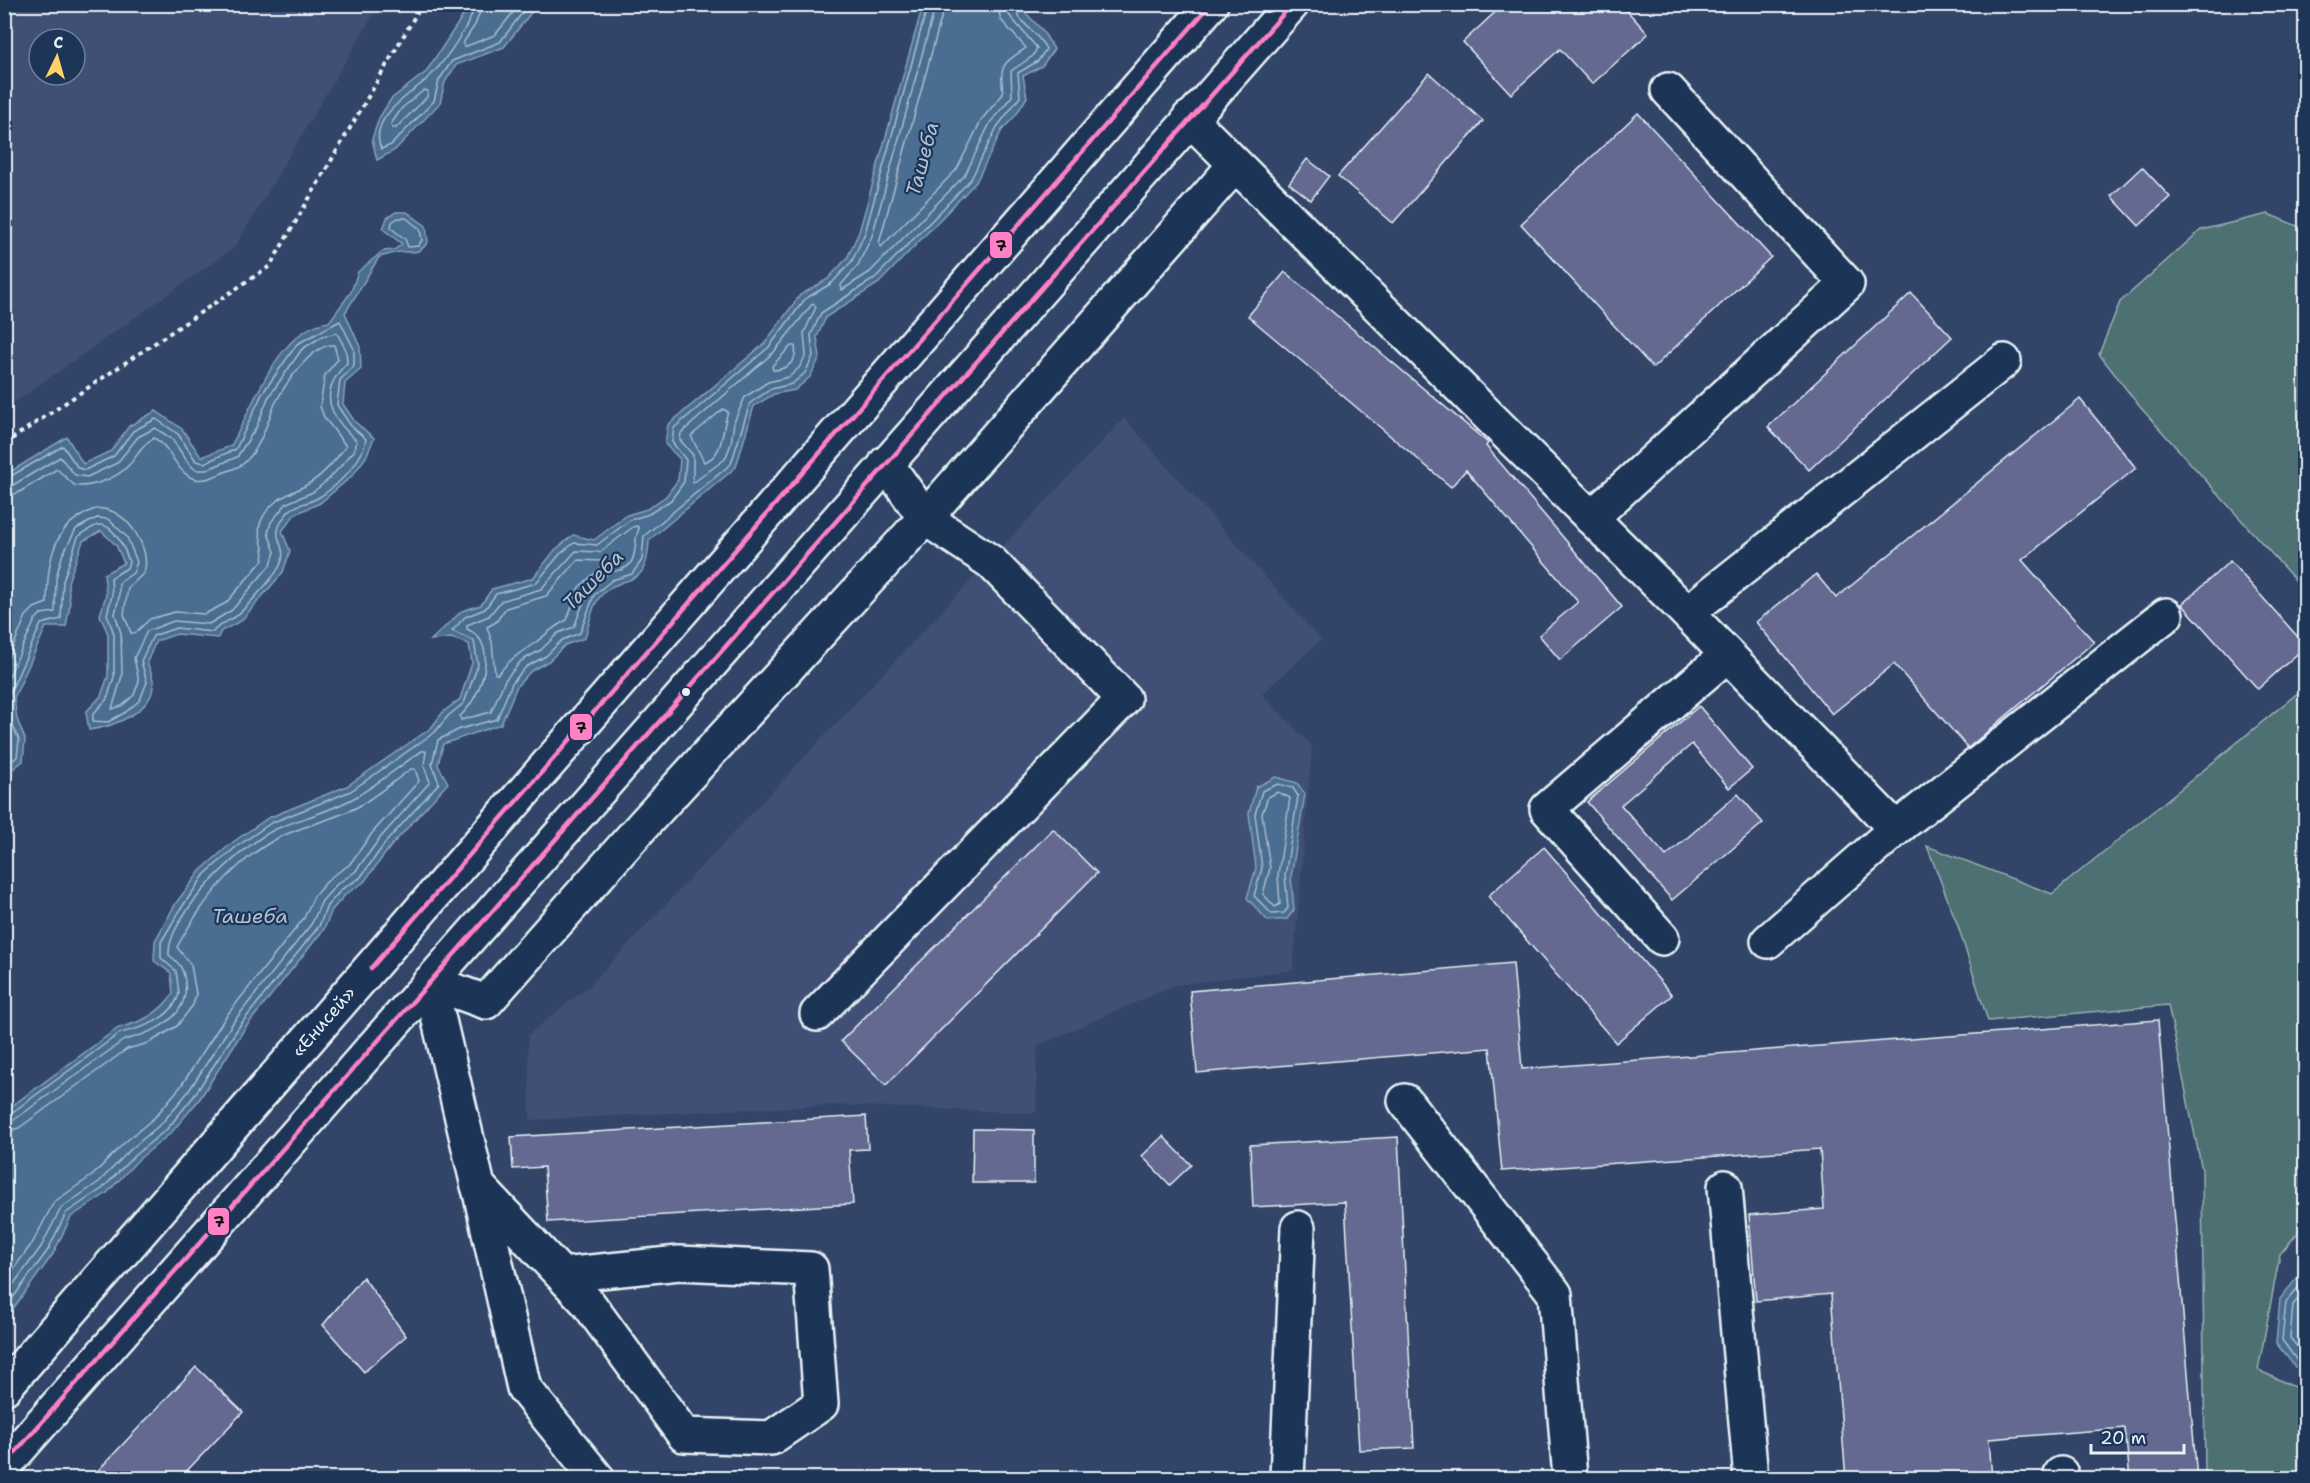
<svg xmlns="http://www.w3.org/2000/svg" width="2310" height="1483" font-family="'Shantell Sans',sans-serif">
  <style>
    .built { fill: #415074; fill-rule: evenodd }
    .green { fill: #4d7072; stroke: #9ab0b5; stroke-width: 1.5 }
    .water { fill: #4a6e91; stroke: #89a2ba; stroke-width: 1.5 }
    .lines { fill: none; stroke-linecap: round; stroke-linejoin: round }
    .shore { stroke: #a9bdcf; stroke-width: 1.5 }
    .building { fill: #636990; stroke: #e8f1f8; stroke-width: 1.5 }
    .minor-casing { stroke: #e8f1f8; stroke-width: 38 }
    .highway-casing { stroke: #e8f1f8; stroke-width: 38 }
    .path { stroke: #e8f1f8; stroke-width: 4; stroke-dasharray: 4.5 4.5; stroke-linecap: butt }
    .minor { stroke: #1d3557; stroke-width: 33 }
    .highway { stroke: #1d3557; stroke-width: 33 }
    .bus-1-casing { stroke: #1d3557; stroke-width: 9 }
    .bus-1 { stroke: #ff80c5; stroke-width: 4.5 }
    .bus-dot { fill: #e8f1f8; stroke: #1d3557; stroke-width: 2 }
    .labels { text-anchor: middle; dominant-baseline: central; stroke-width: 4.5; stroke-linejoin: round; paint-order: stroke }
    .street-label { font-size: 18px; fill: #e8f1f8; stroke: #1d3557 }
    .water-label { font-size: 20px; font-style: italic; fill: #b1c3d4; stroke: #1d3557 }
    .line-badge { stroke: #1d3557; stroke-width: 2 }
    .pale-badge-label { font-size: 16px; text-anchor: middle; font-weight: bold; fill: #111 }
  </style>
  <rect width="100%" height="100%" fill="#324568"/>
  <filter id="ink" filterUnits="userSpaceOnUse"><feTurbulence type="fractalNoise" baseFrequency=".0167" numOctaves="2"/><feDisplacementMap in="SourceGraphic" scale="12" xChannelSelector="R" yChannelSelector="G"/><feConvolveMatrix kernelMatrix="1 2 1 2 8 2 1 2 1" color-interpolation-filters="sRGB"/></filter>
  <g filter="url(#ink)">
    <g class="built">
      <path d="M5,4L379,5L235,247L5,409ZM39,39H75V75H39Z"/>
      <polygon points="1124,418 1321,640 1262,694 1312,746 1293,970 1175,985 1037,1046 1036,1113 834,1105 530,1120 528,1035 590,985"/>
    </g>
    <g class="green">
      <polygon points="2268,214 2305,229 2305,591 2140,407 2099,354 2120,302 2201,230"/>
      <polygon points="2305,687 2305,1224 2280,1254 2258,1370 2305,1392 2305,1478 2205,1478 2202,1170 2168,1005 1988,1021 1958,926 1927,846 2052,894"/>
    </g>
    <g class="water">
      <polygon points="470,5 537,5 504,47 456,65 445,82 440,103 395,150 377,160 372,139 379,118 391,99 426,72"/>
      <path d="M923,5H1018L1042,30L1054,49L1042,66L1023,76L1027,97L1016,115L1002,130L976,182L879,283L826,317L817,337L820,357L810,377L795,390L774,394L754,406L736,467L649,540C647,595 623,569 599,598C591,607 589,627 585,638L565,645L549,661L531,671L517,686L501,724L443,744L438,765L448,783L391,846L364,882L346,894L332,910L324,929L245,1028L199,1100L171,1133L139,1159L107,1193L71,1217L53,1254L5,1320V1111L118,1028C143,1022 158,1014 173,994L171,973L154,961L155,941L176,903L201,870L233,842L268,818L347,786L431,728L443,712L460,699L472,663L469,644L451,638L431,640L462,611L481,605L492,589L533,578L555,550L573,535L594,540L627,515L647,509L666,496L678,480L680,459L665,444L668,425L765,343L800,295L828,279L847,258L859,232Z"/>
      <path d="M396,212H407L426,226L428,242C418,256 413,251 399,252C392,253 385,256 379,257L345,313L360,347L361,369L345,383L343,404L355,422L374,438L366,457L353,475L320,503L295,514L282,531L290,551L283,572L241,621L221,631L218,638L177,634L156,641L147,662C149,668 152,674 153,680C157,711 112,727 89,730L86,712L101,696L108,676V634L100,615L106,595L104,574L124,563L116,545L101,531L83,541L68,582L70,605L66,627H46L14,698L17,719L25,739L23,761L7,773L5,772V475L67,437L83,464L111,451L129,426L156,411L182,429L201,457L231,446C252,408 279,327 329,322L351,292L358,272L383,251L394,250L402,244L383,229L387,218Z"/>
      <polygon points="1276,777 1297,783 1305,794 1291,877 1294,910 1287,919 1268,921 1247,898 1256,868 1249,813 1256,787"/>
      <polygon points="2305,1268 2305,1371 2295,1367 2276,1343 2280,1299"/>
    </g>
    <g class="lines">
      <g class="shore">
        <path d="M475,4C473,21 443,64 430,76C413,94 367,116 381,149L391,145L434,101L439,80L452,61L500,42L529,4"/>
        <polyline points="483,4 475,25 463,43 464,47 495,35 520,4"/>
        <polyline points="936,4 872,236 858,265 841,285 842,290 870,272 965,175 990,123 1012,96 1011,71 1033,56 1037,48 1009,15 1006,4"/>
        <path d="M945,4L879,243L881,247L957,169L982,119L1003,94C1000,64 1001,65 1026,48L1001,20L997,4"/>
        <polygon points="424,90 428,91 427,97 396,128 392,128 391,124 402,108"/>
        <polygon points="398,218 406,218 420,229 422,240 418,246 408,247 405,239 391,228 392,222"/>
        <polygon points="813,303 816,307 804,333 806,355 799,368 789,377 768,382 745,397 734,422 731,444 725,459 693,483 693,455 680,440 681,433 774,352"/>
        <path d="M791,346H795C798,361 787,370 773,370L772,366Z"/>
        <path d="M723,409L728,412C721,430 725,455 704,462L691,436Z"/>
        <path d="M4,480L63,446L78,468L85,470L114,456L133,431L156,419L178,434L196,461L204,463L236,449L262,394L297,344L340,321L354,349V366L340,380L337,405L351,426L366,439C363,462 337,486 318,498C309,503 296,504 289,511C262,542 294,542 278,569C273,578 243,611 235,617C227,622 219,624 213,632L176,628L153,636L141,661L147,682L140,700L126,712L108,722L93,721V714L107,699L114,677V634L107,614L112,596L111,578L127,568L129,562C126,551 114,524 100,525C93,525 84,533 78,537L63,581L61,619L41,624L8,697L11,721L19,740L17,757L4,767"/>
        <path d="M4,487L13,485L60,457L75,475L87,477L117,463L138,437L155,428L172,439L189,464L196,470H206L237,457L257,426L268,398L302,349L323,336L337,333L346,350L347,363C317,393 329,416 357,441L354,451L329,479L313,492L287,503L271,522L268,533L275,552L271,564L232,610L209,624L174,621L147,631L134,658L139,681L134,695L122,706L112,709L122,676L121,633L115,614L119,597V583L133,573L137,562L127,537L108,519L97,518L76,529L62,556L56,578L55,612L41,614L35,620L4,687"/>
        <path d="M4,496L18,493L57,469L74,485C89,489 117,478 128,466C138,456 141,445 154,438C172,447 176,474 195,479C205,481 213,477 222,473C230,470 240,468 246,461C261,447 267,422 275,404C284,386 312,343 334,345L338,359L325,375L320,406L324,417L346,446C336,460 324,474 310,483C290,495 269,498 260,524C256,537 267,547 263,560L226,603L205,614L175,612L150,619L135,633H131L124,614L128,588L144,573C152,550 128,511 103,509C94,508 88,512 81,516C50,532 47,572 47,603L34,608L26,616L4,668"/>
        <path d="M633,527L637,526L639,529C633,541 638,553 630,564C625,571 616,570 609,573C586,586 583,605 574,627L558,633L541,650L521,661L505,680L491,712L461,720L460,716C481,698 501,643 467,629V625L489,616L501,601L541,589L576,551L600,552Z"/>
        <path d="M578,560L601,561L604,565L579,587L567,620C554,626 547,634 536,642C518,655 513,656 498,674H495L492,642L487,627L496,622L506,608L546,596Z"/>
        <polygon points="1278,784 1293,788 1298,796 1285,876 1288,908 1284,913 1272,914 1254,896 1262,868 1255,814 1262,791"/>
        <polygon points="1278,792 1290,798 1278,875 1280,904 1275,907 1263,894 1270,868 1262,814 1268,797"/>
        <path d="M4,1115L10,1114L120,1033C143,1028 173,1019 179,993L176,971L161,958V942L182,907L205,874L236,847L271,823L351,791L435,732L448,716L464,703L478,665L474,641L452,631L465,617L485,609L496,594L536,583L560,554L574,543L597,545L630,520L649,514L671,500L684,482L686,460L672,442L674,428L769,347L805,299L832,283L852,261L865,233L928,4"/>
        <path d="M4,1123L14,1120L124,1040C153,1033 190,1018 185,981C183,967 179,963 169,955C166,917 243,844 276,829C302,818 329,812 354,798C377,785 399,766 422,751H426L424,766L430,782L380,838L355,872L337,884L322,901L312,923L234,1021L188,1092L162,1123L130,1150L99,1182L61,1208L41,1247L4,1297"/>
        <path d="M4,1132L19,1128L127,1049L149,1043L177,1026L193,1005L196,994L191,965L177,947C201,903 233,862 278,838C304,825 334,820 359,806C377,795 394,781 411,769H415L419,781L373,832L349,865L331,877L314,896L304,918L227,1015L181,1086L155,1117L124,1143L93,1175L54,1202L33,1242L4,1282"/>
        <polyline points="2306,1278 2286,1302 2282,1340 2298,1362 2306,1365"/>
        <polyline points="2306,1289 2293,1305 2290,1338 2306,1357"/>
        <path d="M4,1310L48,1250L66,1213L103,1188L135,1155L167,1129L194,1096L240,1025L319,926L327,906L342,889L360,878L386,842L439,783L432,764L438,740L460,729L497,719L512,683L526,667L546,656L562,640L580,633L594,595L612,580L632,574L642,560L644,536L731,464L750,403L771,389L792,384L805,373L813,356L811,335L821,313L875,278L940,212L971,179L997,127L1020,97L1018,73L1038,61L1046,49C1039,33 1016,22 1014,4"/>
      </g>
    </g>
    <g class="building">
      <polygon points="1504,4 1621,4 1648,34 1592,84 1560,49 1511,94 1463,42"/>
      <polygon points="1429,73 1483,121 1393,223 1338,176"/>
      <polygon points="1638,113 1771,257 1653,368 1521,224"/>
      <polygon points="1307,159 1329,176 1311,200 1289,183"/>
      <polygon points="2142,167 2170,197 2139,226 2111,196"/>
      <polygon points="1285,272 1488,443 1486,446 1622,607 1560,660 1539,635 1578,602 1466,470 1451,487 1248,316"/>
      <polygon points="1911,293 1952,337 1809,470 1768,427"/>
      <polygon points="2080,399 2136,468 2022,560 2094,642 1968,748 1894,664 1832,714 1756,622 1816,574 1836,598"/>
      <polygon points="2230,561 2306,646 2258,689 2182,604"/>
      <polygon points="1699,706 1752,769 1729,788 1692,744 1621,805 1666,856 1738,794 1763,823 1672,900 1587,802"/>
      <polygon points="1053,829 1097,873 886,1085 841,1041"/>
      <polygon points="1544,847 1672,995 1616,1043 1488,896"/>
      <polygon points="1513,963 1522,1069 2158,1020 2197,1479 2130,1479 2125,1428 1989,1439 1992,1479 1846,1479 1831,1294 1756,1301 1749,1215 1824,1209 1820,1149 1502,1171 1490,1048 1197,1073 1190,991"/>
      <polygon points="866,1116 868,1149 849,1150 853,1204 548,1222 544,1167 513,1169 511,1137"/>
      <polygon points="973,1129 1034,1130 1034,1183 972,1183"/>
      <polygon points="1163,1136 1191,1165 1170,1185 1142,1156"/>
      <polygon points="1398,1137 1414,1448 1359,1450 1345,1202 1253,1207 1250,1145"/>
      <polygon points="363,1277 406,1336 364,1372 323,1325"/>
      <polygon points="196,1367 243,1412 179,1479 90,1479"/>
    </g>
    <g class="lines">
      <g class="minor-casing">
        <g id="minor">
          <polyline points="1189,118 1687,613 1896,829 1768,941"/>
          <polyline points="1591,518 1847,284 1668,90"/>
          <polyline points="1687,613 2004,361"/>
          <polyline points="1896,829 2166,615"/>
          <polyline points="1662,938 1547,809 1727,655"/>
          <polyline points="430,982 486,1002 643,825 925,518 1235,165"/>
          <polyline points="430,982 478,1186 588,1303 684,1435 771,1438 821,1404 811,1269 679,1263 562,1275"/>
          <polyline points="817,1014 1124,699 991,562 925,518 886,463"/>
          <polyline points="1405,1101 1555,1294 1570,1478"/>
          <polyline points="1725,1187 1751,1478"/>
          <polyline points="479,1188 524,1388 597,1478"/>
          <polyline points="2061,1474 2061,1478"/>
          <polyline points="1287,1478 1298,1228"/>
        </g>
      </g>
      <g class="highway-casing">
        <g id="highway">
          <path id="s1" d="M4,1388L1211,4"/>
          <polyline points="4,1466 1292,4"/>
        </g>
      </g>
      <polyline class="path" points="4,444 270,266 422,4"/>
      <use href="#minor" class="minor"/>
      <use href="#highway" class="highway"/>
      <g class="bus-1-casing">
        <g id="bus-1">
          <polyline points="371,968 1211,4"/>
          <polyline points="4,1465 1292,4"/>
        </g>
      </g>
      <use href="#bus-1" class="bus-1"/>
    </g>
  </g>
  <circle class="bus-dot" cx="686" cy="692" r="5"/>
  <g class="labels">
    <g class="street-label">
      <text stroke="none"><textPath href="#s1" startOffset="486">«Енисей»</textPath></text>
    </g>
    <g class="water-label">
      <text transform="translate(922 159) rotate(-75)">Ташеба</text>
      <text transform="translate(593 580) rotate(-45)">Ташеба</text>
      <text x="250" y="916">Ташеба</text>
    </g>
  </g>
  <g class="line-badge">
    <rect x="989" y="231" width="24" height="28" rx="6" fill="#ff80c5"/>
    <rect x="569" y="713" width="24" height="28" rx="6" fill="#ff80c5"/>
    <rect x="207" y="1207" width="23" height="29" rx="6" fill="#ff80c5"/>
  </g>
  <g class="pale-badge-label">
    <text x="1001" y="251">7</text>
    <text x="581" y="733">7</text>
    <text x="219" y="1227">7</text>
  </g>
  <rect width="2310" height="1483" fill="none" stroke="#1d3557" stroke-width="24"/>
  <rect x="12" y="12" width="2286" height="1459" fill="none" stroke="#e8f1f8" stroke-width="2" filter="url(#ink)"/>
  <g transform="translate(57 57) rotate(5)"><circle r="28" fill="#1d3557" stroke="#6e8097" stroke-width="1.5"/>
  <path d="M0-4.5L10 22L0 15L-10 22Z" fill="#ffd166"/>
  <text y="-9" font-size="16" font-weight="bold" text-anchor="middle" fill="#e8f1f8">С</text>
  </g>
  <path d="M2091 1444v9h93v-9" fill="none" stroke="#e8f1f8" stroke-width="3"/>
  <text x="2100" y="1444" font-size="18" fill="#e8f1f8" stroke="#1d3557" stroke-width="4.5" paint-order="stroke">20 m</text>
</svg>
